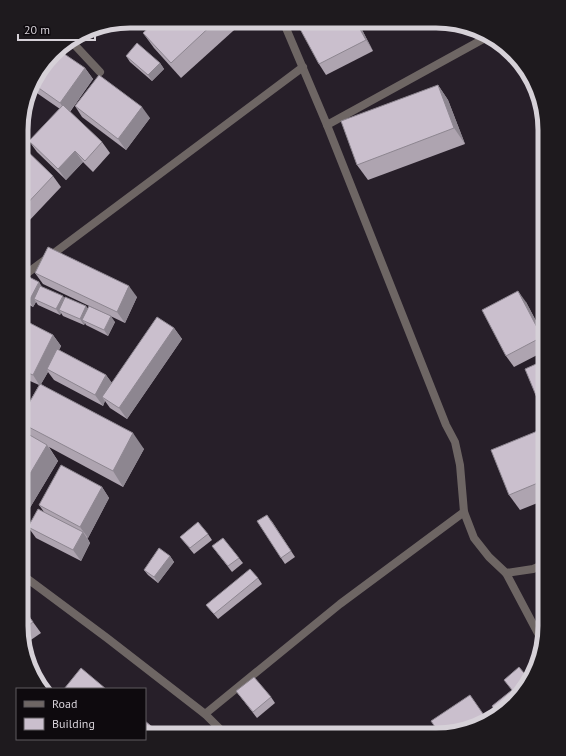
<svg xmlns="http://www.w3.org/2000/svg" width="566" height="756" font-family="'PT Sans',sans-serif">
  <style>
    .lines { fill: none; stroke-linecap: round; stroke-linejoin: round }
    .minor { stroke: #6e6664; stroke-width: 8 }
    .tertiary { stroke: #6e6664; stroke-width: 8 }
    .wall { fill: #aea4b0 }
    .shaded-wall { fill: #8d8690 }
    .building { fill: #cabfcd; stroke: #8d8690 }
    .rim { fill: none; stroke: #d6d1d8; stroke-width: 5 }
  </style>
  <rect width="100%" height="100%" fill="#271f29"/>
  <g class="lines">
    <g class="minor">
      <polyline points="283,21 327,125 446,425 455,442 460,465 464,512 474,538 489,557 506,573 542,641"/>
      <polyline points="71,41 100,72"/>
      <polyline points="327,125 487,37"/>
      <polyline points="22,277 303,67"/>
      <polyline points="506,573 533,569 545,564"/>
      <polyline points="205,714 340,604 464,512"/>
    </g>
    <polyline class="tertiary" points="21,574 107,638 205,714 225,734"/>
  </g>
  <g class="wall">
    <polygon points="156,21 242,21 243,22 181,78 154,48 143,33"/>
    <polygon points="297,22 307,22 300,26"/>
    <polygon points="358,22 373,51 326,75 319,64"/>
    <polygon points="126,56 160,63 164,69 152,81 130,62"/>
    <polygon points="85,68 93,79 70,112 102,142 110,153 93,172 83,162 66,180 37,152 29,141 60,109 31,89 35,76"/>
    <polygon points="438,85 448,100 465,144 368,180 357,165"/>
    <polygon points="75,106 150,118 126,150 82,117"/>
    <polygon points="22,146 53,176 61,187 27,223 22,218"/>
    <polygon points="35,273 137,297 125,323 43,284"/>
    <polygon points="39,282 41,287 64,298 86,306 87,308 115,322 108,336 86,325 85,323 84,325 63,316 61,313 60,315 38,305 36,302 33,307 22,301 22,287"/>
    <polygon points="526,302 545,338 545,351 514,367 506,356"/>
    <polygon points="22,319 53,335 61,346 59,350 106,375 112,383 174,328 182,339 127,419 110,408 105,401 103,406 54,380 48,372 41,384 144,449 123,487 49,447 58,461 22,521 21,521 21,430 28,433 21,424 21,417 39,385 21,377"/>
    <polygon points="545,428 545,500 520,510 509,495"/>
    <polygon points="102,487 109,498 88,538 87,537 90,543 81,561 36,538 28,527 44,512 39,505"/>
    <polygon points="271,520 295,557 285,564 281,558"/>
    <polygon points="208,534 212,540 194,554 180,537"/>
    <polygon points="212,546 239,558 243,563 232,572"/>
    <polygon points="170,556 174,562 158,583 148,575 144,570"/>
    <polygon points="258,578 262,584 218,619 206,605"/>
    <polygon points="33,622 41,633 25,644 21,626"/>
    <polygon points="236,691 271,697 275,703 257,718"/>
  </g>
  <g class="shaded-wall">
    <polygon points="356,22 358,22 373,51 366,40"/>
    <polygon points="160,63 164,69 152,81 148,75"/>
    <polygon points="85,68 93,79 68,114 60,103"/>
    <polygon points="438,85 448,100 465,144 454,128"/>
    <polygon points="142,107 150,118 126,150 118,139"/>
    <polygon points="75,151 83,162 66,180 58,169"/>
    <polygon points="39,282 43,288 34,299 36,302 33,307 29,301"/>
    <polygon points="129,286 137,297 125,323 117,312"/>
    <polygon points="518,291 526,302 545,338 545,341 542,337"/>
    <polygon points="63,296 67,302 59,310 61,313 60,315 56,309"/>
    <polygon points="86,306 90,312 82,320 85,323 84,325 80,319"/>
    <polygon points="111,316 115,322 108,336 104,330"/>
    <polygon points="174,328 182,339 127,419 119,408"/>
    <polygon points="53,335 61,346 49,370 47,369 48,372 40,386 33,375"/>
    <polygon points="106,375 114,386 102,397 105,401 103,406 95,395"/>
    <polygon points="133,433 144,449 123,487 113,471"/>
    <polygon points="47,445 58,461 22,521 21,520 21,489"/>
    <polygon points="102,487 109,498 88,538 80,527"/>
    <polygon points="83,532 90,543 81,561 73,550"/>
    <polygon points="170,556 174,562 158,583 154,577"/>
  </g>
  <g class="building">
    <polygon points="156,21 216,21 171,63 143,33"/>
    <polygon points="309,22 356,22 366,40 319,64 299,27"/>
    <polygon points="137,43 160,63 148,75 126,56"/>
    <polygon points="57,49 85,68 60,103 33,84 35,76"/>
    <polygon points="99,75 142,107 118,139 75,106"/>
    <polygon points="438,85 454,128 357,165 341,121"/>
    <polygon points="63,105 102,142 85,161 75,151 58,169 29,141"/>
    <polygon points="22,146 53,176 22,209"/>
    <polygon points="48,247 129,286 117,312 35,273"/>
    <polygon points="27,276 39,282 29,301 22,297 22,287"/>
    <polygon points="40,286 63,296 56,309 34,299"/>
    <polygon points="518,291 542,337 506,356 482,310"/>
    <polygon points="65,297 86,306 80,319 59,310"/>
    <polygon points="89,306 111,316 104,330 82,320"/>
    <polygon points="157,317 174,328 119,408 102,397"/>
    <polygon points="22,319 53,335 33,375 21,370"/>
    <polygon points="57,349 106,375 95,395 47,369"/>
    <polygon points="545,360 545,417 525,369"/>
    <polygon points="40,384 133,433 113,471 21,423 21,417"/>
    <polygon points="545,428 545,480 509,495 491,450"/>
    <polygon points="21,430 47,445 21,489"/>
    <polygon points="61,465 102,487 80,527 39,505"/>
    <polygon points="38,509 83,532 73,550 28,527"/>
    <polygon points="267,515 291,551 281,558 257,521"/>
    <polygon points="198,522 208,534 190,548 180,537"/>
    <polygon points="223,538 239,558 228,566 212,546"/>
    <polygon points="159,548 170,556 154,577 144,570"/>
    <polygon points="250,569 258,578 214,614 206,605"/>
    <polygon points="21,605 33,622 22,630 21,626"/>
    <polygon points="519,667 529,679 526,687 497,712 492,706 512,690 504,680"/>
    <polygon points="81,668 106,689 64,689"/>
    <polygon points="254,677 271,697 253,712 236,691"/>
    <polygon points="470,695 488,721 484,724 440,734 431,721"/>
    <polygon points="145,721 161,734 145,734"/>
  </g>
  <path d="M0 0H566V756H0ZM130 28H436A102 102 0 0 1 538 130V626A102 102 0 0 1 436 728H130A102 102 0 0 1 28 626V130A102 102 0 0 1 130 28Z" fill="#1e1a1e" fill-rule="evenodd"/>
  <path class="rim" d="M130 28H436A102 102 0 0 1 538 130V626A102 102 0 0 1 436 728H130A102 102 0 0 1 28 626V130A102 102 0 0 1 130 28Z"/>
  <rect x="16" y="688" width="130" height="52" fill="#0e0a0e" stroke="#5e5a5f"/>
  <rect x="24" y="701" width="20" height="6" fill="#6e6664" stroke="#5e5a5f"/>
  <text x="52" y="708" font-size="12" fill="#d6d1d8">Road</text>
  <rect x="24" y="718" width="20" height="12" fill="#cabfcd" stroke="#5e5a5f"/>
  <text x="52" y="728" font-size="12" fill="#d6d1d8">Building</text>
  <path d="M18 34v6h77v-6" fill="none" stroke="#d6d1d8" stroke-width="2"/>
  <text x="24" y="34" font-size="12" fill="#d6d1d8" stroke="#0e0a0e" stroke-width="3" paint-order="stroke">20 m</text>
</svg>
